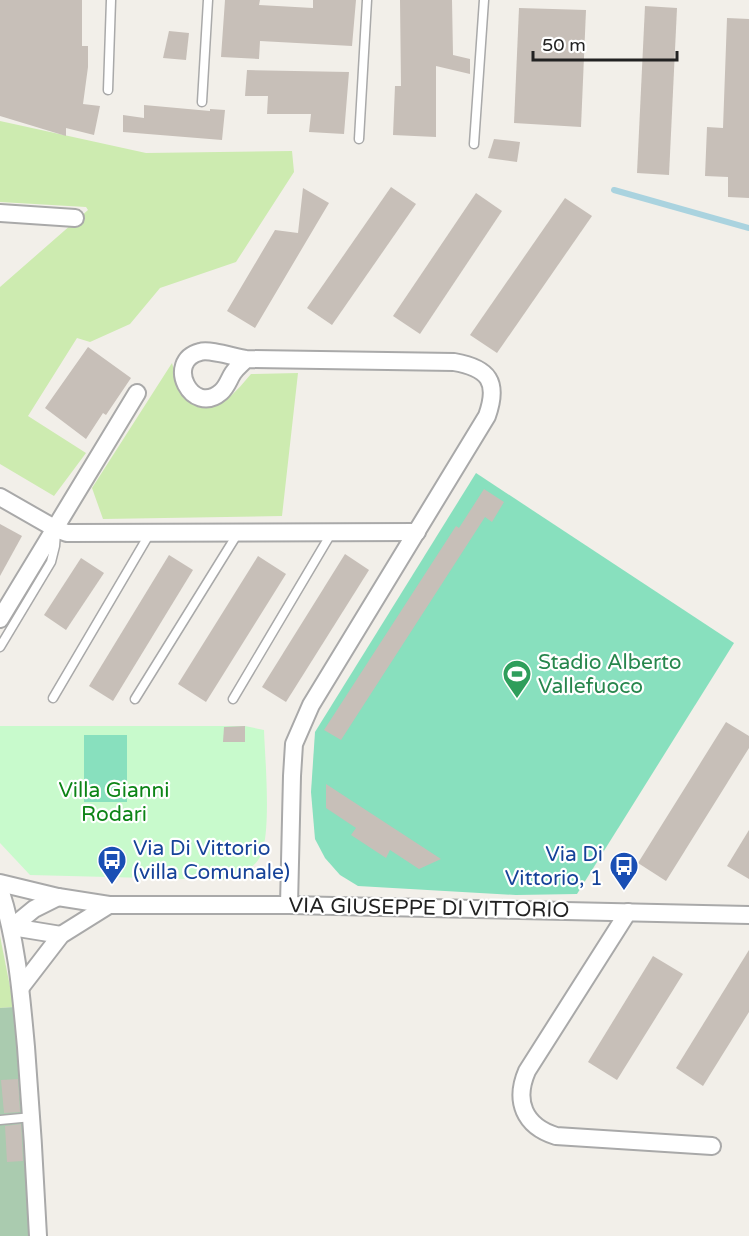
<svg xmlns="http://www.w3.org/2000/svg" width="749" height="1236" font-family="'Varela Round',sans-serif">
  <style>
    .grass { fill: #cdebb0 }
    .cemetery { fill: #aacbaf }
    .park { fill: #c8facc }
    .pitch { fill: #88e0be }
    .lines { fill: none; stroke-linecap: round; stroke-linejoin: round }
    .stream { stroke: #aad3df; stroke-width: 6 }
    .building { fill: #c7bfb8 }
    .service-casing { stroke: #a9a9a9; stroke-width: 11 }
    .minor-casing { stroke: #a9a9a9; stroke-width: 20 }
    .service { stroke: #fff; stroke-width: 8 }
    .minor { stroke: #fff; stroke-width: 16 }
    .labels { text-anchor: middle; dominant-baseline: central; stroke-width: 4.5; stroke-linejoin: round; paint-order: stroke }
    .leisure-label { font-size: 21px; fill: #27864d; stroke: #fff; text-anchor: start }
    .park-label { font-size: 21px; fill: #0c8416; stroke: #fff }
    .transit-label { font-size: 21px; fill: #164399; stroke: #fff; text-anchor: start }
    .street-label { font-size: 21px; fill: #222; stroke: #fff }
  </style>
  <rect width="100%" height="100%" fill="#f2efe9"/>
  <g class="grass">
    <polygon points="0,121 146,153 292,151 294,172 236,262 160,288 130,324 90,342 77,338 28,416 86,453 54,496 0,464 0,287 88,210 86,207 0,202"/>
    <path d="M172,363L181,395C217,415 228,401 251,374L298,373L282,516L103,519L92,488Z"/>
    <polygon points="0,936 14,1007 0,1008"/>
  </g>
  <polygon class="cemetery" points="14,1007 30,1236 0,1236 0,1008"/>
  <path class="park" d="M0,726H245L264,730C265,758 272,836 260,857C254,869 237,875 226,880L30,875L0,843Z"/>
  <g class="pitch">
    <polygon points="476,473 734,643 577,894 516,895 358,886 340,875 325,858 315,839 311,792 315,732"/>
    <rect x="84" y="735" width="43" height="67"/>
  </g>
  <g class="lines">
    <polyline class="stream" points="614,190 749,228"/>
  </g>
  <g class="building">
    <polygon points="0,0 82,0 82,46 88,46 88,67 83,104 100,106 94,135 66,128 66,136 0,116"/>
    <polygon points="225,0 260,0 259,5 313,8 313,0 356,0 352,46 260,41 259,59 221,57"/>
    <polygon points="400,0 452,0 453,55 470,59 470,74 436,66 436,137 393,135 395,86 401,86"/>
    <polygon points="645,6 677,8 669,175 637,173"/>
    <polygon points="519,8 586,10 581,127 514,123"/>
    <polygon points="727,18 749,19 749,198 728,197 728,177 705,176 707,127 723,128"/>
    <polygon points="169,31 189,33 186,60 163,58"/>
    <polygon points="247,70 349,72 344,134 309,132 311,114 267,114 268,96 245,96"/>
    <polygon points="144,105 210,111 210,109 225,110 222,140 123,132 123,115 144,118"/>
    <polygon points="494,139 520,142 517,162 488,158"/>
    <polygon points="391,187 416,204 332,325 307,308"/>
    <polygon points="303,188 329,203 255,328 227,311 275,230 298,233"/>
    <polygon points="476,193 502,211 420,334 393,316"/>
    <polygon points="565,198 592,216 497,353 470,335"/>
    <polygon points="88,347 131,378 106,415 103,413 86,439 45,408"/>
    <polygon points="484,489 504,502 492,522 485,517 341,740 324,730 456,526 459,528"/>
    <polygon points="0,524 22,536 0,576"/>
    <polygon points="345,554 369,570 286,702 262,687"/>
    <polygon points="169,555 193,570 113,701 89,686"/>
    <polygon points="258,556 286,574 206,702 178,684"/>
    <polygon points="81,558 104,573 66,630 44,615"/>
    <polygon points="726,722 749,736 749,748 666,881 638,863"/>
    <polygon points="245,726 245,742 223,742 224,727"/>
    <polygon points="326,784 441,859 419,869 390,850 386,858 351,835 356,828 326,808"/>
    <polygon points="749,830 749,879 727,866"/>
    <polygon points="749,950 749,1012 703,1086 676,1068"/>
    <polygon points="653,956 683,974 617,1080 588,1062"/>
    <polygon points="18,1079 20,1112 4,1113 1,1080"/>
    <polygon points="21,1124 23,1161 7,1162 5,1126"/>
  </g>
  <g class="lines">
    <g class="service-casing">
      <g id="service">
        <polyline points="108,90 111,0"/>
        <polyline points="202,102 208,0"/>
        <polyline points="359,139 367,0"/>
        <polyline points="474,144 484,0"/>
        <polyline points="0,647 51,562 55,546 56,533"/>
        <polyline points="53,698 150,533"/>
        <polyline points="135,699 238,533"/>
        <polyline points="233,699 332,532"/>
        <polyline points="0,1120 32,1117"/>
      </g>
    </g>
    <g class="minor-casing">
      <g id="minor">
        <polyline points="0,213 75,218"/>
        <path d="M246,359C242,364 237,367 233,373C229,379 227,387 221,392C192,417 164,361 200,352C209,349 234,357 246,359L454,362C489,368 499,382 487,416L311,705L294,744L292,776L289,905"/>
        <polyline points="0,497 56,529 67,533 417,532"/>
        <polyline points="0,619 137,393"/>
        <polyline points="0,883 58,897 109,905 289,905 749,915"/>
        <path d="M0,889C17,941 21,993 26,1047C31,1110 35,1173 38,1236"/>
        <path d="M628,912L527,1071C514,1101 524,1126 556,1136L712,1146"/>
        <polyline points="12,927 34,909 58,897"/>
        <polyline points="12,927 61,935"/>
        <polyline points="21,987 61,935 109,905"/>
      </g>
    </g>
    <use href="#service" class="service"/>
    <use href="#minor" class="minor"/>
  </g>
  <defs>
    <g id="stadium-pin" transform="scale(1.5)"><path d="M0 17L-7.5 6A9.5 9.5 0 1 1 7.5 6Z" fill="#2e9e5b" stroke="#fff"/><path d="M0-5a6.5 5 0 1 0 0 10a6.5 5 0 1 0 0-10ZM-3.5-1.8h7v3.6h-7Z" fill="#fff"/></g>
    <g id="bus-pin" transform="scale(1.5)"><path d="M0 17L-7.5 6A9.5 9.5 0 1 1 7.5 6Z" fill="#1a4fb4" stroke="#fff"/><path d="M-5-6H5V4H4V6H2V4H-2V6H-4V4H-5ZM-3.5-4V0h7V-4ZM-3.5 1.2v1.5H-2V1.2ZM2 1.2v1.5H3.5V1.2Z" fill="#fff"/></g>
  </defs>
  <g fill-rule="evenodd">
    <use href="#stadium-pin" x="517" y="674"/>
    <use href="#bus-pin" x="112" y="860"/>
    <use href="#bus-pin" x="624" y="866"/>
  </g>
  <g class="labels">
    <g class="leisure-label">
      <text x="538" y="662">Stadio Alberto<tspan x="538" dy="24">Vallefuoco</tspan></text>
    </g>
    <g class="park-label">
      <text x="114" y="790">Villa Gianni<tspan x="114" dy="24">Rodari</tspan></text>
    </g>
    <g class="transit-label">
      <text x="133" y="848">Via Di Vittorio<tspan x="133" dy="24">(villa Comunale)</tspan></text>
      <text x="603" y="854" text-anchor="end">Via Di<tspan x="603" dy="24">Vittorio, 1</tspan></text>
    </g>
    <g class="street-label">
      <text transform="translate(429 908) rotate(1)">VIA GIUSEPPE DI VITTORIO</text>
    </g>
  </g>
  <path d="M533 51v9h144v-9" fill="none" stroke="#222222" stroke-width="3"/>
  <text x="542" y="51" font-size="18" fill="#222222" stroke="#ffffff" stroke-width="4.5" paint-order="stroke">50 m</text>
</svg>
